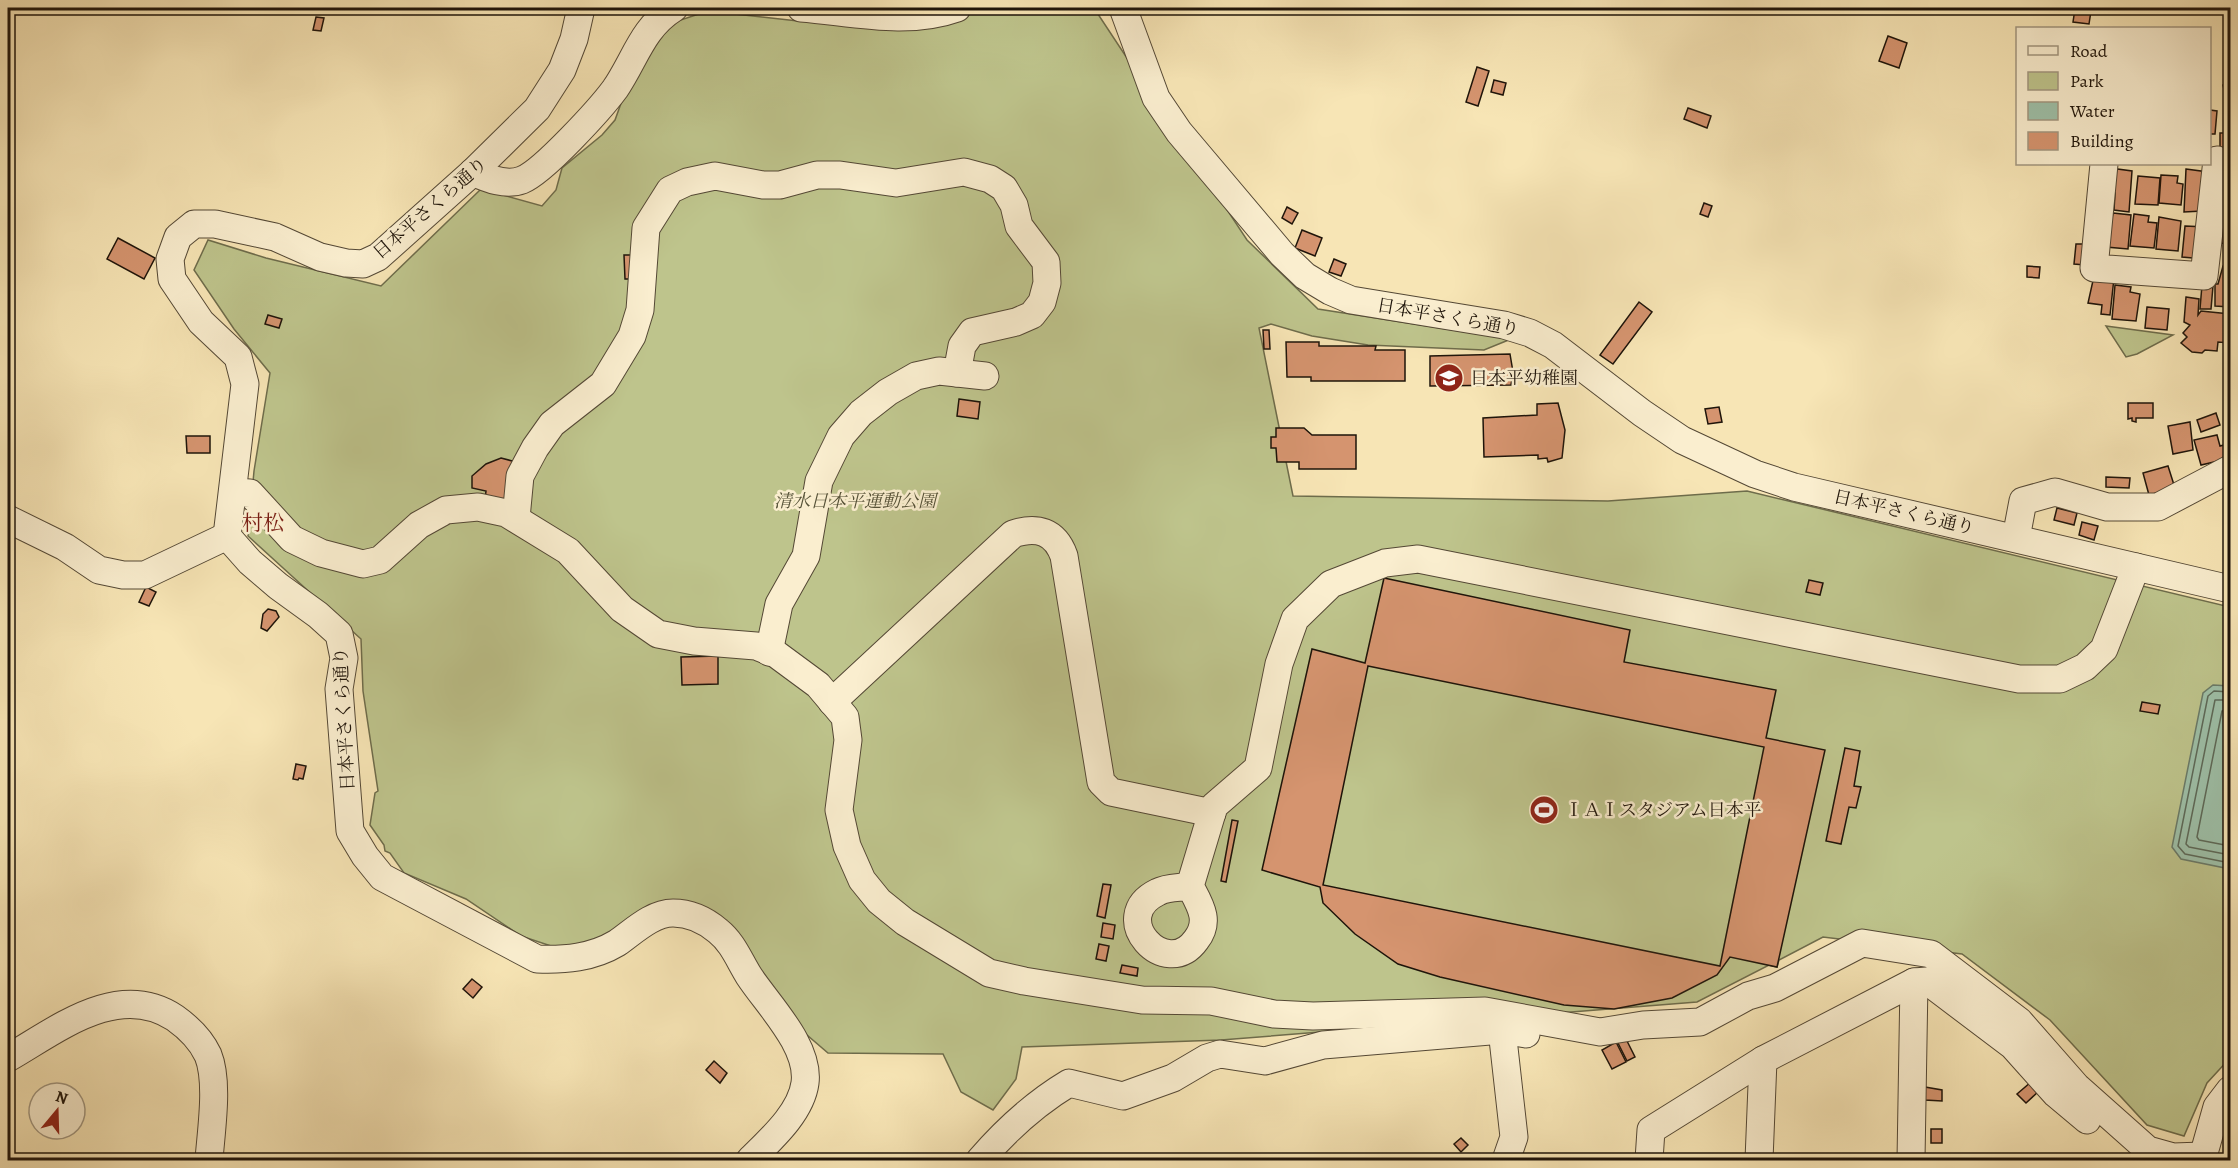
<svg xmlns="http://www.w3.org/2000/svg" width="2238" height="1168" font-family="Alegreya,'Noto Serif JP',serif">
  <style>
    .green { fill: #bec48c; stroke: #6e6c4b; stroke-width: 1.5 }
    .water { fill: #9ec0a8; stroke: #6b7b69; stroke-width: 1.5 }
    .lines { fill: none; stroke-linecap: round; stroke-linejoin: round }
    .shore { stroke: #5e6a59; stroke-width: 1.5 }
    .building { fill: #d5946f; stroke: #1e140a; stroke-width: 1.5; fill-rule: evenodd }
    .minor-casing { stroke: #544835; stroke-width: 29 }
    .minor { stroke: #faeecf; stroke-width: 27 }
    .labels { text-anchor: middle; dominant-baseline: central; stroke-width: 5; stroke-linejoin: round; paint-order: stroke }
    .street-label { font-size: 18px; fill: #1e140a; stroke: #faeecf }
    .poi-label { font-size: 18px; fill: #1e140a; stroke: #faeecf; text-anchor: start }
    .park-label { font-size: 18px; font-style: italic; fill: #565238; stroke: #faeecf }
    .quarter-label { font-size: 21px; fill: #7a1f14; stroke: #faeecf }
  </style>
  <rect width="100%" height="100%" fill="#f7e5b5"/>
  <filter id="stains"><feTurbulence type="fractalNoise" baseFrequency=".00333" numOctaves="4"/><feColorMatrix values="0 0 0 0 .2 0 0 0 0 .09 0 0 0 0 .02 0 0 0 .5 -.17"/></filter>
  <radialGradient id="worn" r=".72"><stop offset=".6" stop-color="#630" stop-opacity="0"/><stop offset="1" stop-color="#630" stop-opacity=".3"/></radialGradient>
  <g class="green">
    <polygon points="966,8 1094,8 1247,240 1318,309 1511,339 1484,350 1368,345 1312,336 1271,324 1259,328 1293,496 1608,501 1747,491 2230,607 2230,1058 2207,1083 2184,1136 2147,1125 2050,1020 1962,954 1823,937 1779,960 1777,967 1769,965 1697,1002 1221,1040 1022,1047 1016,1079 993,1110 961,1092 943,1054 828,1053 793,1023 720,919 613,933 566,951 521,936 466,899 404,873 390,853 385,851 384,845 370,825 375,793 378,791 363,691 361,639 248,536 254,471 270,373 234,329 194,270 208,240 266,258 381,286 481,189 542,206 556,190 562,168 602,135 615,120 647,31 708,11 798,21"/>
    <polygon points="2106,326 2173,335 2137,354 2126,357"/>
  </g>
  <polygon class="water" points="2213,685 2230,686 2230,869 2181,859 2172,847 2203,693"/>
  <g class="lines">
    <g class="shore">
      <polyline points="2230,692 2214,691 2208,696 2178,846 2185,854 2230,863"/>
      <polyline points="2230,700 2215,700 2186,844 2189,847 2230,855"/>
      <polyline points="2230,709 2222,711 2197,837 2199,840 2230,846"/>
    </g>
  </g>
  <g class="building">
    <polygon points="2075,9 2091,11 2089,24 2073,22"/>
    <polygon points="316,17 324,18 321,31 313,30"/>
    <polygon points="1888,36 1907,43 1899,68 1879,61"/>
    <polygon points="1477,67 1489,71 1478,106 1466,102"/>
    <polygon points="2227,75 2230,75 2230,99 2226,98 2223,85 2228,81"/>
    <polygon points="1494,80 1506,83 1503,95 1491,92"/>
    <polygon points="1688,108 1711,116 1707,128 1684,119"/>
    <polygon points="2210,110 2217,111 2215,134 2210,134"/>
    <polygon points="2220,133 2230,133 2230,154 2220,153"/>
    <polygon points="2110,168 2132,171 2129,212 2114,210 2115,193 2108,193"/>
    <polygon points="2186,169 2208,172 2202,211 2184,212"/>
    <polygon points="2161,175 2178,176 2177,183 2183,184 2181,205 2159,203"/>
    <polygon points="2138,176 2160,178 2158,205 2135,204"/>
    <polygon points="1704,203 1712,206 1708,217 1700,214"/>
    <polygon points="1287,207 1298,213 1292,224 1282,218"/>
    <polygon points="2113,213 2131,215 2128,249 2106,247"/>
    <polygon points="2134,214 2149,216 2148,222 2157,223 2154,248 2130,246"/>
    <polygon points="2159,217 2181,221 2178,251 2156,249"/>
    <polygon points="2185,226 2206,227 2193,258 2182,257"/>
    <polygon points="2222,227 2230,227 2230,244 2221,243"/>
    <polygon points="1302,230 1322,238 1315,256 1295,248"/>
    <polygon points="118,238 155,258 144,279 107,259"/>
    <polygon points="2076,244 2086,244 2085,265 2074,264"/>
    <polygon points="624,255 631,255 631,279 625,279"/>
    <polygon points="1334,259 1346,264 1341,276 1329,272"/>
    <polygon points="2027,266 2040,267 2039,278 2027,277"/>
    <polygon points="2223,266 2230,267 2230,307 2215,306 2215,284 2218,284"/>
    <polygon points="2094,276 2114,278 2110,315 2101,314 2102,305 2088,303"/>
    <polygon points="2115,285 2131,287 2130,292 2140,294 2136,321 2112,319"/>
    <polygon points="2202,285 2213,286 2211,309 2200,309"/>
    <polygon points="2186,297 2199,299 2198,315 2201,311 2230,314 2230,343 2218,342 2217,351 2205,350 2202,353 2192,352 2181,343 2187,337 2183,333 2190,325 2184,322"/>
    <polygon points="1639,302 1652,312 1613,364 1600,355"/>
    <polygon points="2147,307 2169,309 2167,330 2145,328"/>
    <polygon points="268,315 282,319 279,328 265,324"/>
    <polygon points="1263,330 1269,330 1270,349 1264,349"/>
    <polygon points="1286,342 1319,342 1319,346 1376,346 1375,350 1405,350 1405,381 1311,381 1311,377 1287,377"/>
    <polygon points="1510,354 1513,372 1511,385 1430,386 1430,356"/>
    <polygon points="959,399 980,402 978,419 957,416"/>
    <polygon points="1558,403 1565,430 1562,458 1548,462 1547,458 1538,459 1538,455 1484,457 1483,418 1537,415 1537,404"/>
    <polygon points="2128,403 2153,403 2153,418 2136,418 2136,422 2132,421 2132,418 2128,419"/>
    <polygon points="1719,407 1722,422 1708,424 1705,409"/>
    <polygon points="2216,413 2220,425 2201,432 2197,420"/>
    <polygon points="2190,422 2193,450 2173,454 2168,426"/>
    <polygon points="1276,428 1304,428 1312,435 1356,435 1356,469 1299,469 1299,462 1277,462 1276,448 1271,448 1271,437 1276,437"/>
    <polygon points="2217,435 2220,446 2224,445 2227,459 2201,465 2194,440"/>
    <polygon points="186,436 210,436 210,453 187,453"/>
    <polygon points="501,458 516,462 507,497 504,499 485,499 486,491 472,488 472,476 486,464"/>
    <polygon points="2168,466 2175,488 2149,495 2143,473"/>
    <polygon points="2106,477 2130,478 2129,488 2106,487"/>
    <polygon points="2057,508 2077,513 2074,525 2054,520"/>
    <polygon points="2082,522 2098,526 2094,540 2079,535"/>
    <path d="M1384,578L1630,630L1624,662L1776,690L1766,738L1825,750L1777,967L1730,957L1717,975L1672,998L1614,1009L1564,1005L1440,977L1398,964L1355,934L1323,903L1320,887L1262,870L1312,649L1365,663ZM1368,666L1764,747L1720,966L1323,885Z"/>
    <polygon points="1809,580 1823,583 1820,595 1806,592"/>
    <polygon points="146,587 156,592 149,606 139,602"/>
    <polygon points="268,609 276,611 279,617 267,631 261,628 263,614"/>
    <polygon points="718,656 718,684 682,685 681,657"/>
    <polygon points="2142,702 2160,705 2158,714 2140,711"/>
    <polygon points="1845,748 1860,751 1854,786 1861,787 1856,808 1849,807 1841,844 1826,841"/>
    <polygon points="296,764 306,766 303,779 299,778 298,780 293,779"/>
    <polygon points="1232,820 1238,821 1226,882 1221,881"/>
    <polygon points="1103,884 1111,885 1105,918 1097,916"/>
    <polygon points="1103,923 1115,925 1113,939 1101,937"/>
    <polygon points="1099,944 1109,946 1106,961 1096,959"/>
    <polygon points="1122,965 1138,968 1137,976 1120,973"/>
    <polygon points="472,979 482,987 473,998 463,989"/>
    <polygon points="1625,1037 1635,1057 1627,1061 1617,1041"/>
    <polygon points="1616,1042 1626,1062 1612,1069 1602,1050"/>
    <polygon points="714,1061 727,1073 720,1083 706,1070"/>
    <polygon points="2031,1082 2039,1091 2026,1103 2017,1094"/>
    <polygon points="1925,1087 1942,1090 1942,1101 1925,1100"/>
    <rect x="1931" y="1129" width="11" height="14"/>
    <polygon points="1461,1138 1468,1145 1461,1152 1454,1144"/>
  </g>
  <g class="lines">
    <g class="minor-casing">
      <g id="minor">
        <path d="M581,8L574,39L562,70L537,109L473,172L378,257L363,264L346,263L320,257L275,237L215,224H194L178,237L170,259L172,279L201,322L238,357L245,384L227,536L250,562L278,586L318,615L339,634L344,658L339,689L350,831L365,856L382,877L537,959C565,960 592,958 617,943C633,932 652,913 673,913C690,913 705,920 718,931C733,943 739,960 749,976C768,1005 810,1046 805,1083C801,1113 770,1140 750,1160"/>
        <path d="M801,8C852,12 907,26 957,8"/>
        <polyline points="1123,8 1156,98 1179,132 1282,254 1305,276 1330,291 1351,300 1504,325 1530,333 1553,345 1642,413 1682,440 1755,474 1794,487 2230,589"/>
        <polyline points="2104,164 2094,268 2204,276 2217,160"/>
        <path d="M473,172C488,179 506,186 522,180C543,172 601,108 615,89C635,60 642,28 674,8"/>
        <polyline points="233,492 250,493 292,539 321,553 363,564 380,560 419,525 446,510 478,507 506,513 568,551 622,609 658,634 694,641 756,646 776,654 818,685 845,717 848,740 839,810 847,846 862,880 879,901 905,922 989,973 1024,981 1142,1000 1211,1001 1274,1014 1313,1016 1485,1011 1600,1032 1643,1025 1700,1022 1748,996 1775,988 1862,943 1931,954 2019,1021 2076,1086 2148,1150 2173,1157 2203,1156"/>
        <polyline points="516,518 520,476 535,448 552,424 603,384 632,336 640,310 646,228 670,190 687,182 715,176 763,185 780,185 817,175 840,175 896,183 964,172 990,179 1004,188 1014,205 1019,226 1046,262 1047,283 1042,302 1032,315 1016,322 972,332 962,346 957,373"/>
        <polyline points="8,519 65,547 99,570 123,575 145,575 227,536"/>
        <polyline points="2016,538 2023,501 2055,492 2107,507 2158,507 2230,469"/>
        <polyline points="769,652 779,604 806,556 819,481 841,436 861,413 888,392 916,376 939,371 985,376"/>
        <path d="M832,702L1013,534C1037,526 1055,531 1064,556L1101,782L1111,792L1212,813"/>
        <path d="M1190,886C1180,888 1167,887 1158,892C1106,917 1166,982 1196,940C1211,921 1200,905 1190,886L1214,806L1258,768L1279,664L1295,619L1331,584L1385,563L1418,559L2019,679H2060L2085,667L2104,649L2136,567"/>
        <polyline points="1502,1030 1514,1137 1506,1160"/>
        <path d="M8,1058C57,1030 118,980 175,1018C189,1028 201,1040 208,1055C219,1082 211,1131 209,1160"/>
        <path d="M980,1160C1006,1130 1034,1104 1069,1083L1123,1096L1173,1078L1207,1058L1220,1054L1265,1061L1323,1045L1502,1030L1526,1034"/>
        <polyline points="1649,1160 1651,1130 1763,1060 1914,982 1927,981 2013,1046 2056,1094 2087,1120"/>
        <polyline points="1759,1160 1763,1060"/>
        <polyline points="1911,1160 1914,982"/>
        <polyline points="2202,1160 2217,1107 2230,1090"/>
      </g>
    </g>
    <use href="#minor" class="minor"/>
  </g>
  <defs>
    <g id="school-disc" transform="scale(1.5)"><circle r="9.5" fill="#8f2418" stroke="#faeecf"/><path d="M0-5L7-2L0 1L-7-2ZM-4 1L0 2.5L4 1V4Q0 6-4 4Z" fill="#fff"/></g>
    <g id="stadium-disc" transform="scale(1.5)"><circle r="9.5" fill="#8f2418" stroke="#faeecf"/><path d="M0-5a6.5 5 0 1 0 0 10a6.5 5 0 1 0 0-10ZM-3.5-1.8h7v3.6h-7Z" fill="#fff"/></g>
  </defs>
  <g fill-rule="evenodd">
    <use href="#school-disc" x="1449" y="378"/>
    <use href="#stadium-disc" x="1544" y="810"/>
  </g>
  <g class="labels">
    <g class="street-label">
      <text transform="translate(430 208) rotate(-41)">日本平さくら通り</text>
      <text transform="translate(1448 317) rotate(10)">日本平さくら通り</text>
      <text transform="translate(1904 512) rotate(13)">日本平さくら通り</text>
      <text transform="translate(344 719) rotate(-93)">日本平さくら通り</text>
    </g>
    <g class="poi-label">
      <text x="1470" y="378">日本平幼稚園</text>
      <text x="1565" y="810">ＩＡＩスタジアム日本平</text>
    </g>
    <g class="park-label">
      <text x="855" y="501">清水日本平運動公園</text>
    </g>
    <g class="quarter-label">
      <text x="263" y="523">村松</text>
    </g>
  </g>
  <rect width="2238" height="1168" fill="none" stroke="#f7e5b5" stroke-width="30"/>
  <rect x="9" y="9" width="2220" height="1150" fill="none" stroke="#1e140a" stroke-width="3"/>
  <rect x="15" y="15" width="2208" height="1138" fill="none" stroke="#1e140a" stroke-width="1.5"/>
  <rect x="2016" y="27" width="195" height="138" fill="#faeecf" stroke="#a29780" stroke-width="1.5"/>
  <rect x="2028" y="46" width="30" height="9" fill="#faeecf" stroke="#a29780" stroke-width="1.5"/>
  <text x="2070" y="57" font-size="18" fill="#1e140a">Road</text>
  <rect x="2028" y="72" width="30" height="18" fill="#bec48c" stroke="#a29780" stroke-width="1.5"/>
  <text x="2070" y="87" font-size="18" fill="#1e140a">Park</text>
  <rect x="2028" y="102" width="30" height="18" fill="#9ec0a8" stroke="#a29780" stroke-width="1.5"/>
  <text x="2070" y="117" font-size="18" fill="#1e140a">Water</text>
  <rect x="2028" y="132" width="30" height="18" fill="#d5946f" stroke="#a29780" stroke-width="1.5"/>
  <text x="2070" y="147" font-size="18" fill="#1e140a">Building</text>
  <g transform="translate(57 1111) rotate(19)"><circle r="28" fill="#faeecf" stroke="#a29780" stroke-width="1.5"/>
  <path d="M0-4.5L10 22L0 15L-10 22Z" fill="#8f2418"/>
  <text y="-9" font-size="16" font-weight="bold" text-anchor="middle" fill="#1e140a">N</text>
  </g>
  <rect width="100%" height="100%" filter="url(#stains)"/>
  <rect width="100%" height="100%" fill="url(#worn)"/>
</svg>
